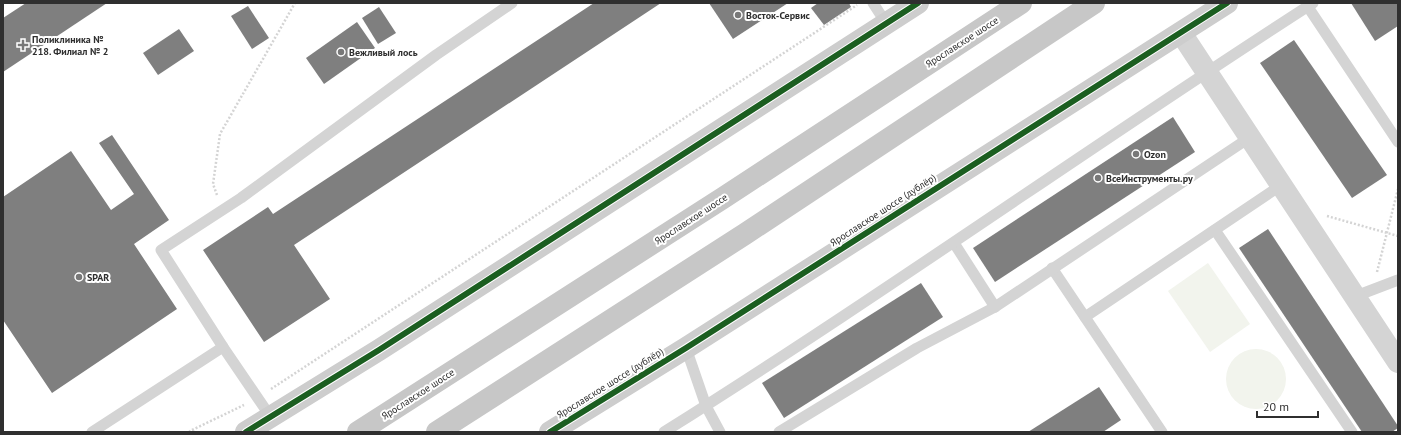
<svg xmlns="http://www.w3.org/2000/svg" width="1401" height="435" font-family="'PT Sans',sans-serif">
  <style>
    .green { fill: #f2f4ed }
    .building { fill: #7f7f7f }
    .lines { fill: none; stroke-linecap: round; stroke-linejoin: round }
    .path { stroke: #d4d4d4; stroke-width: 2.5; stroke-dasharray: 2 2; stroke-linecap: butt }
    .lane { stroke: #d4d4d4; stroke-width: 11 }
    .street { stroke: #d4d4d4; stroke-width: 22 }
    .secondary { stroke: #cdcdcd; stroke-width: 22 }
    .primary { stroke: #c7c7c7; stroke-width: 22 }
    .cycleway-casing { stroke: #fff; stroke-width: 8 }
    .cycleway { stroke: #1b5e20; stroke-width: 6 }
    .poi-dot { fill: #787878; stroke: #fff; stroke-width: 1.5 }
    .labels { text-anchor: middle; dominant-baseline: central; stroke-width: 4; stroke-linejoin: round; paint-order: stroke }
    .poi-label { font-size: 10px; font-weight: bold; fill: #2f2f2f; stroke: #fff; text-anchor: start }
    .street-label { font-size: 10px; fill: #2f2f2f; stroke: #fff }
  </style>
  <rect width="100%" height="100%" fill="#fff"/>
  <g class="green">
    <polygon points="1208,263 1250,324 1210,352 1168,291"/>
    <circle cx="1256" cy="379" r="30"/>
  </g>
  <g class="building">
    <polygon points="26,3 107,3 3,72 3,18"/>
    <polygon points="594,3 661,3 294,245 330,299 264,342 203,250 268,207 273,214"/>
    <polygon points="709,3 788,3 733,39"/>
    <polygon points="818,3 849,3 851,7 824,25 811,8"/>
    <polygon points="1351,3 1398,3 1398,26 1375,41"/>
    <polygon points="248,6 269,38 252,49 231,16"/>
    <polygon points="379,7 396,33 378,44 362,18"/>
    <polygon points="357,22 375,48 324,84 306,58"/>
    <polygon points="179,29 194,51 158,75 143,53"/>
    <polygon points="1294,40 1387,175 1352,198 1260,63"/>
    <polygon points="1173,117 1195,152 995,282 973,248"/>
    <polygon points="112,135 169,220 134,244 177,309 52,393 3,320 3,197 71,151 111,210 134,194 99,143"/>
    <polygon points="1268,229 1398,426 1398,428 1392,432 1362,432 1239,248"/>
    <polygon points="921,283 943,317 784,418 762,383"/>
    <polygon points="1099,387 1121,420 1103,432 1028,432"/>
  </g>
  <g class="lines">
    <g class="path">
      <polyline points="217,195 213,184 220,134 295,3"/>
      <polyline points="1327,216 1398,236"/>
      <polyline points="1377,272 1398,189"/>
      <polyline points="271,389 857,5"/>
      <polyline points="192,430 244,405"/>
      <polyline points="189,432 192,430 194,432"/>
    </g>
    <g class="lane">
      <polyline points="873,3 886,23"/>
      <polyline points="1308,7 1398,142"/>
      <polyline points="1215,230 1352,432"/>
      <polyline points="954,243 995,307"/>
      <polyline points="1052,268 1162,432"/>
      <polyline points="1356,296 1398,280"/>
      <polyline points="1085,317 1280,186"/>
      <polyline points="223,347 161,250 241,198 436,55 512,3"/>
      <polyline points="686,348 706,406 720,432"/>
      <polyline points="92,432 223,347 270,416"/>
      <path d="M664,432C884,294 1095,143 1313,3"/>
      <polyline points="779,432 917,348 995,307 1249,138"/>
    </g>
    <polyline class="street" points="1181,33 1398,362"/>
    <g class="secondary">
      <polyline points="246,432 379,350 918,3"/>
      <polyline points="550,432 686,348 1227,3"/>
    </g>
    <g class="primary">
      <polyline points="358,432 723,198 1021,3"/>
      <polyline points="437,432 745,234 1094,3"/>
    </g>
    <g class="cycleway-casing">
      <g id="cycleway">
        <polyline points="246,432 379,350 918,3"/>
        <polyline points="550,432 686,348 1227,3"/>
      </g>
    </g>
    <use href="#cycleway" class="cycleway"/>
  </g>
  <g class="poi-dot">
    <circle cx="738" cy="15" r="4"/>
    <path d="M21 39h4v4h4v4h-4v4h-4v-4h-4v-4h4z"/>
    <circle cx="341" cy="52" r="4"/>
    <circle cx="1136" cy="154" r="4"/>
    <circle cx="1098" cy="178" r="4"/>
    <circle cx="79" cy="277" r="4"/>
  </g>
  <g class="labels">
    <g class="poi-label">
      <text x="746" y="15">Восток-Сервис</text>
      <text x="32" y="39">Поликлиника №<tspan x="32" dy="12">218. Филиал № 2</tspan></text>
      <text x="349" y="52">Вежливый лось</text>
      <text x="1144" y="154">Ozon</text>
      <text x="1106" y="178">ВсеИнструменты.ру</text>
      <text x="87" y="277">SPAR</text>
    </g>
    <g class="street-label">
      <text transform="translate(962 42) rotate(-33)">Ярославское шоссе</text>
      <text transform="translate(883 210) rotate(-33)">Ярославское шоссе (дублёр)</text>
      <text transform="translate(691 219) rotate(-33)">Ярославское шоссе</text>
      <text transform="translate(610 383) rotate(-32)">Ярославское шоссе (дублёр)</text>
      <text transform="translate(418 394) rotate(-33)">Ярославское шоссе</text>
    </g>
  </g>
  <rect width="1401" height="435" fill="none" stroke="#2f2f2f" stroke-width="8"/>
  <path d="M1257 411v6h61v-6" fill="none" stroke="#2f2f2f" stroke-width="2"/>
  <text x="1263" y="411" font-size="12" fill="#2f2f2f" stroke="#ffffff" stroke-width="3" paint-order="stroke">20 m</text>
</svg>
